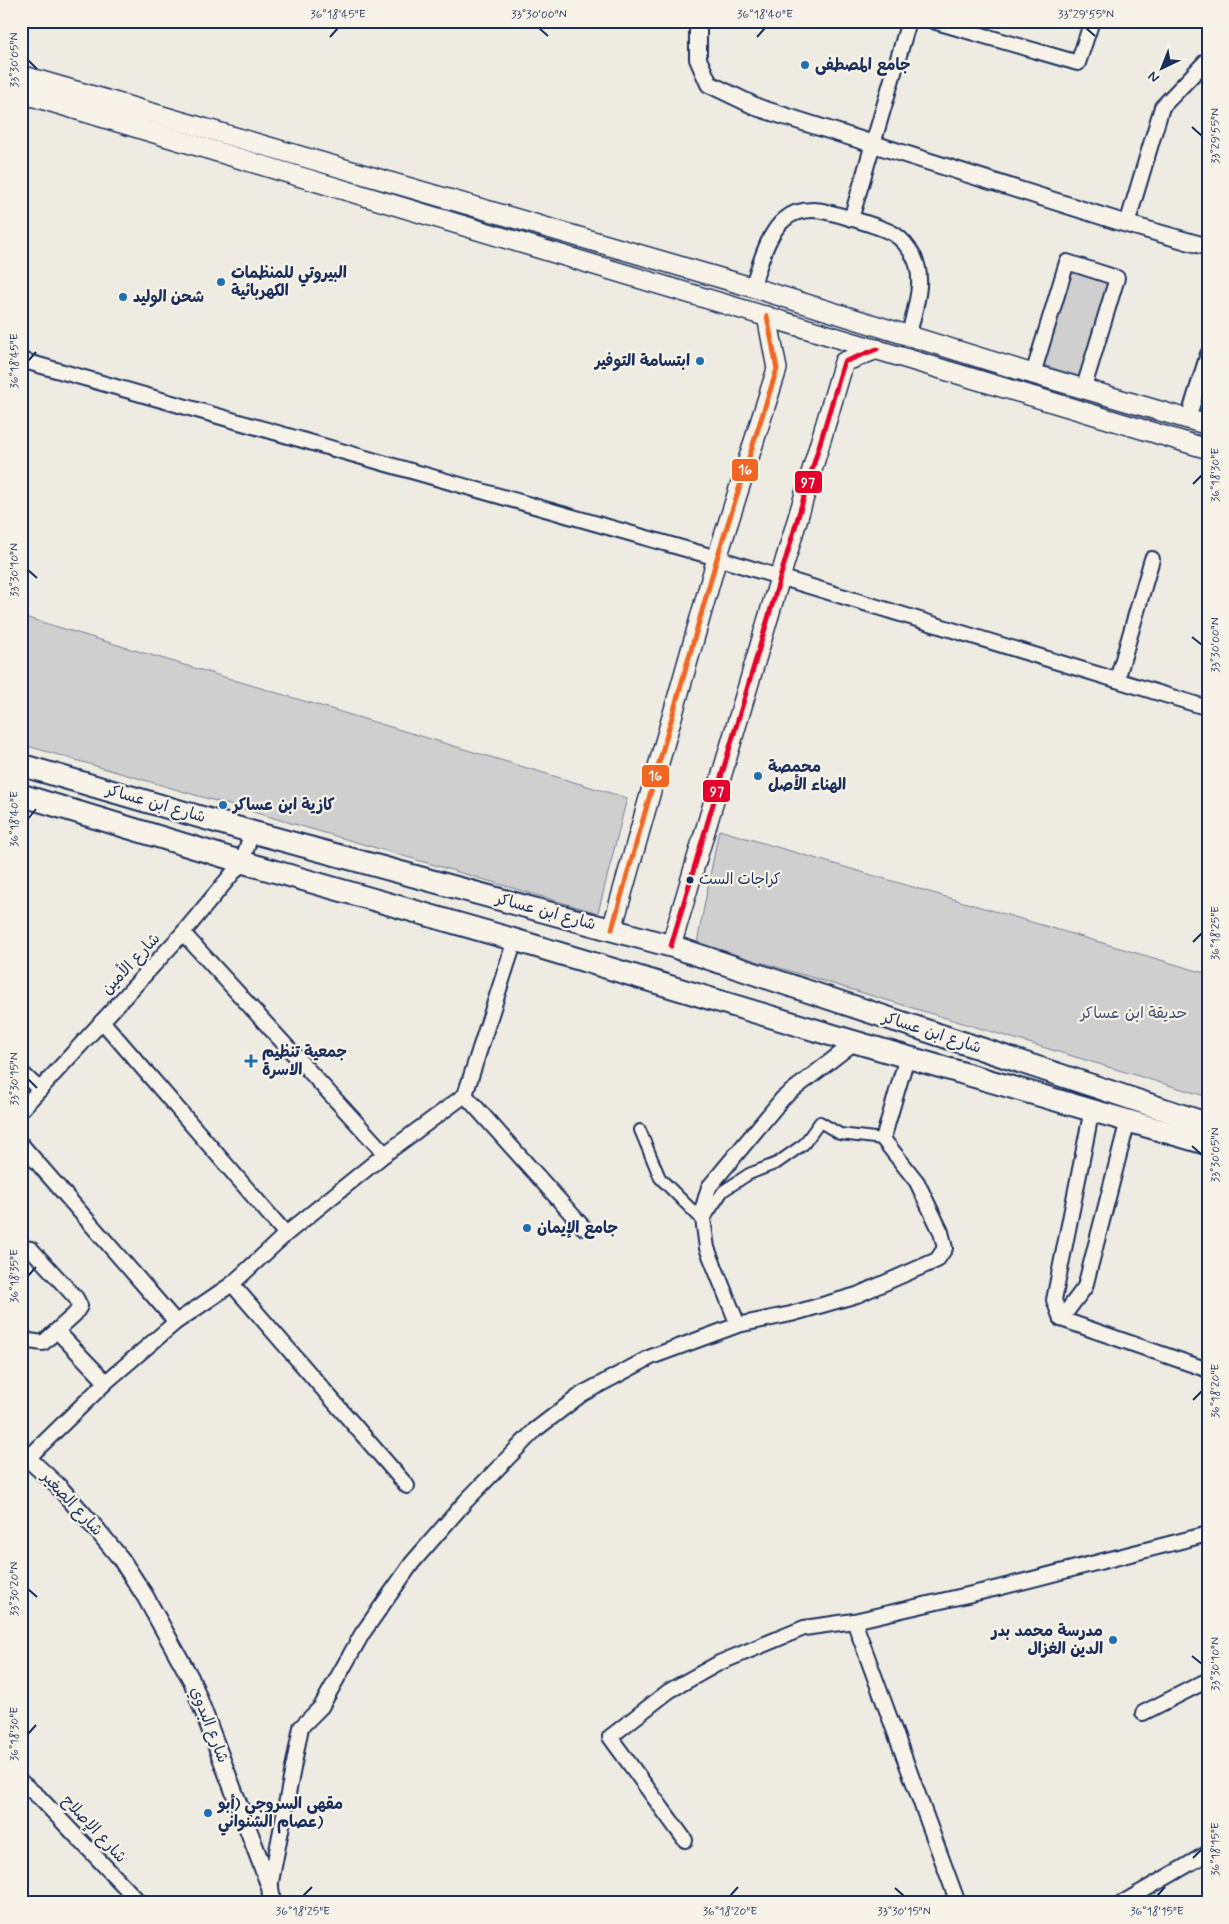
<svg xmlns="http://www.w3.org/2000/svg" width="1229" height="1924" font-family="Mynerve,'Playpen Sans Arabic',sans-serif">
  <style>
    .green { fill: #cfcfcf; stroke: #757f96 }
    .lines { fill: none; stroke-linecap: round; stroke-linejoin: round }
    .pedestrian-casing { stroke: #1b2f5e; stroke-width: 14 }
    .minor-casing { stroke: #1b2f5e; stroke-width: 18 }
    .tertiary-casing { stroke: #1b2f5e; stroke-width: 20 }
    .secondary-casing { stroke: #1b2f5e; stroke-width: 22 }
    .primary-casing { stroke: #1b2f5e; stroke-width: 25 }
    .pedestrian { stroke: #f7f3e8; stroke-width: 10 }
    .minor { stroke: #f7f3e8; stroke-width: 14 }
    .tertiary { stroke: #f7f3e8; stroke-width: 16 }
    .secondary { stroke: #f7f3e8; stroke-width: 19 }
    .primary { stroke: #f7f3e8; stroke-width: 21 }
    .bus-1-casing { stroke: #f7f3e8; stroke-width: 9 }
    .bus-2-casing { stroke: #f7f3e8; stroke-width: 9 }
    .bus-1 { stroke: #f26522; stroke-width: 5 }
    .bus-2 { stroke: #e4002b; stroke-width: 5 }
    .ticks { fill: none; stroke: #1b2f5e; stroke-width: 2 }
    .poi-dot { fill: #1f6fb2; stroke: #f7f3e8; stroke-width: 2 }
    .bus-dot { fill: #1b2f5e; stroke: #f7f3e8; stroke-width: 2 }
    .labels { text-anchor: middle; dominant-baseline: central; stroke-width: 4.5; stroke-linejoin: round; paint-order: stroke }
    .bus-label { font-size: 15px; fill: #1b2f5e; stroke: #f7f3e8; text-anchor: start }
    .poi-label { font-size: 16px; font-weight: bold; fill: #1b2f5e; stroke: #f7f3e8; text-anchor: start }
    .street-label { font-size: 16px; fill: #1b2f5e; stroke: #f7f3e8 }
    .park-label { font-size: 16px; fill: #3f4f75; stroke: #f7f3e8 }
    .line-badge { stroke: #f7f3e8; stroke-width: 2 }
    .badge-label { font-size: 14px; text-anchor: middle; font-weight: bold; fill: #fff }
    .neatline { fill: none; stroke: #1b2f5e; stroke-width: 2 }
    .ticks-label { font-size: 12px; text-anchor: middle; fill: #1b2f5e }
  </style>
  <rect width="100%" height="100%" fill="#eeebe2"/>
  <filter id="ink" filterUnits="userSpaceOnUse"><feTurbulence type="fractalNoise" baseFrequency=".02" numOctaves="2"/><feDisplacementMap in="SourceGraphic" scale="10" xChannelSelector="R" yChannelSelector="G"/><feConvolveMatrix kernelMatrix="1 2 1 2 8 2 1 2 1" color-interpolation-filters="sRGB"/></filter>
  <g filter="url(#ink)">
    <g class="green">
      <polygon points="1073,269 1111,281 1082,377 1043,365"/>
      <polygon points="21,616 627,798 598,913 21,744"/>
      <polygon points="719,830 1208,974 1208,1097 697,943"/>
    </g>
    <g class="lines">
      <g class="pedestrian-casing">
        <polyline id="pedestrian" points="640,1130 660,1178 703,1221 723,1191 749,1174 777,1163 804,1144 820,1122 840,1134 883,1139"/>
      </g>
      <g class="minor-casing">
        <g id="minor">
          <polyline points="933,21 1078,63 1092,21"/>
          <polyline points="851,219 909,21"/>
          <polyline points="1127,224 1162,107 1208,59"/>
          <path d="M752,287C760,266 767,233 785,219C793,212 803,210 813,210C827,210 882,227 894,234C902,239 909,248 914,257C926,281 914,310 909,335"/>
          <polyline points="21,360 717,558 1208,708"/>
          <polyline points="1033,374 1067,262 1117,278 1084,387"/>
          <polyline points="1188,419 1208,354"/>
          <polyline points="1117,680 1152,559"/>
          <polyline points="183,933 385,1154"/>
          <polyline points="102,1021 286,1234"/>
          <polyline points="21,1072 40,1090"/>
          <polyline points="465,1095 584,1228"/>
          <polyline points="1092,1109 1054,1300 1061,1319 1208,1370"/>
          <polyline points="21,1110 183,933 242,862 252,832"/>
          <polyline points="21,1144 176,1322"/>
          <polyline points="21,1247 31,1249 76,1298 80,1306 75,1314 43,1343 29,1341 21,1335"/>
          <polyline points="232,1284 407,1486"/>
          <polyline points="1061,1319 1085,1287 1128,1120"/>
          <polyline points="738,1325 707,1248 702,1211 709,1187 783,1098 855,1042"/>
          <polyline points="57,1331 106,1382"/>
          <polyline points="28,1458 106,1382 176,1322 232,1284 286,1234 385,1154 465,1095 515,940"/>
          <polyline points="1143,1713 1208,1680"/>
          <polyline points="21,1782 39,1797 140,1903"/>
          <polyline points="685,1840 610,1737 669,1691 719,1663 804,1628 854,1621"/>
          <polyline points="270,1887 301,1727 321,1707 362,1634 412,1563 466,1501 535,1430 582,1394 651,1357 738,1325 791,1314 857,1295 937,1260 945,1248 941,1232 917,1182 883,1139 907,1057"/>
          <polyline points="958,1903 854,1621 998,1588 1208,1534"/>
          <polyline points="1122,1903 1208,1853"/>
        </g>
      </g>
      <g class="tertiary-casing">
        <g id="tertiary">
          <polyline points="698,21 698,59 709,84 759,108 1127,224 1208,247"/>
          <polyline points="21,1452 59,1487 98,1531 121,1559 145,1596 192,1681 270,1887 272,1903"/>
        </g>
      </g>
      <g class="secondary-casing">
        <g id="secondary">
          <polyline points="21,75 748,286 1033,374 1208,425"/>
          <polyline points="21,93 1208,449"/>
          <polyline points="612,929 717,558 777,369 767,316"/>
          <polyline points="671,946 844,362 877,349"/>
        </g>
      </g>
      <g class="primary-casing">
        <g id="primary">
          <polyline points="21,765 252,832 671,946 1208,1124"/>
          <polyline points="21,795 242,862 515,940 855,1042 1208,1144"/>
        </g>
      </g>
      <use href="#pedestrian" class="pedestrian"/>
      <use href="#minor" class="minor"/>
      <use href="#tertiary" class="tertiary"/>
      <use href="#secondary" class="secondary"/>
      <use href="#primary" class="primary"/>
      <g class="bus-1-casing">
        <polyline id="bus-1" points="612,929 717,558 777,369 767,316"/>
      </g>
      <g class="bus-2-casing">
        <polyline id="bus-2" points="671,946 844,362 877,349"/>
      </g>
      <use href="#bus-1" class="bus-1"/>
      <use href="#bus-2" class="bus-2"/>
    </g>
  </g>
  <path class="ticks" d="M539,28L548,36M1086,28L1095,36M330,37L338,28M757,37L765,28M28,60L37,69M1192,127L1202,136M28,361L36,352M1193,484L1202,475M28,570L37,578M1192,637L1202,645M28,819L36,809M1193,942L1202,933M28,1079L37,1088M1192,1146L1202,1155M28,1276L36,1267M1193,1400L1202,1391M28,1589L37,1597M1192,1656L1202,1664M28,1734L36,1725M1193,1858L1202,1849M895,1888L904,1896M303,1896L312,1887M730,1896L738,1887M1157,1896L1165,1887"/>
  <g class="poi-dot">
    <circle cx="805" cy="65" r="5"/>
    <circle cx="221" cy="282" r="5"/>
    <circle cx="123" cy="297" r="5"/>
    <circle cx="700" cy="361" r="5"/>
    <circle cx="758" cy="776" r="5"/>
    <circle cx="223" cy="805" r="5"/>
    <path d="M248.5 1053.5h5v5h5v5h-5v5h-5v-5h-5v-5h5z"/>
    <circle cx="527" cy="1228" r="5"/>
    <circle cx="1113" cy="1640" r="5"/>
    <circle cx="208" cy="1813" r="5"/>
  </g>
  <circle class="bus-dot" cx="690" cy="880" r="4.5"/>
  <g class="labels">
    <g class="bus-label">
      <text x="699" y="880">كراجات الست</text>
    </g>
    <g class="poi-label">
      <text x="815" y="65">جامع المصطفى</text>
      <text x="231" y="273">البيروتي للمنظمات<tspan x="231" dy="18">الكهربائية</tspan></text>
      <text x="133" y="297">شحن الوليد</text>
      <text x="690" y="361" text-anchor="end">ابتسامة التوفير</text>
      <text x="768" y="767">محمصة<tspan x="768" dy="18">الهناء الأصل</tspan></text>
      <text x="233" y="805">كازية ابن عساكر</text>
      <text x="262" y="1052">جمعية تنظيم<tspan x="262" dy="18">الاسرة</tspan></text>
      <text x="537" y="1228">جامع الإيمان</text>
      <text x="1103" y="1631" text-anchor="end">مدرسة محمد بدر<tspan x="1103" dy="18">الدين الغزال</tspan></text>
      <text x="218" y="1804">مقهى السروجي (أبو<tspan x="218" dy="18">عصام الشنواني)</tspan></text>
    </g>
    <g class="street-label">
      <text transform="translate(156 804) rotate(16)">شارع ابن عساكر</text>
      <text transform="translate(546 912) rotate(15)">شارع ابن عساكر</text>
      <text transform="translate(131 964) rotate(-47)">شارع الأمين</text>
      <text transform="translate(932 1033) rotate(18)">شارع ابن عساكر</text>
      <text transform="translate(72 1504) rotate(47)">شارع الصغير</text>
      <text transform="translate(209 1725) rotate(69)">شارع البدوي</text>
      <text transform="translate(94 1829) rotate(47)">شارع الإصلاح</text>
    </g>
    <g class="park-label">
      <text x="1134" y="1013">حديقة ابن عساكر</text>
    </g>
  </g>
  <g class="line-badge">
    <rect x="731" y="458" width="28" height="24" rx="5" fill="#f26522"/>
    <rect x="794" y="470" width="29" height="24" rx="5" fill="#e4002b"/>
    <rect x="641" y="764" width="29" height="24" rx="5" fill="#f26522"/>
    <rect x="702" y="779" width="29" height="24" rx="5" fill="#e4002b"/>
  </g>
  <g class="badge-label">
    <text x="745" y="474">16</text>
    <text x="808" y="487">97</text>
    <text x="655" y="780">16</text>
    <text x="717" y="796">97</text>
  </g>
  <rect width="1229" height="1924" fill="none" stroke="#f7f3e8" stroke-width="55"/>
  <g transform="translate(1162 68) rotate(223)" stroke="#f7f3e8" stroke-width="4" paint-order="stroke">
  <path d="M0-4L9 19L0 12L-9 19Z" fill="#1b2f5e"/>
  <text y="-8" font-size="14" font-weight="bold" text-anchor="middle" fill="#1b2f5e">N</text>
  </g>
  <rect x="28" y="28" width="1174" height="1868" class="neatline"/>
  <g class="ticks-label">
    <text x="338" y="18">36°18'45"E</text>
    <text x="539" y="18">33°30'00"N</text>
    <text x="765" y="18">36°18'40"E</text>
    <text x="1086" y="18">33°29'55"N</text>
    <text transform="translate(14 60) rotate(-90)" y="4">33°30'05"N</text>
    <text transform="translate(1215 136) rotate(-90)" y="4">33°29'55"N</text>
    <text transform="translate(14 361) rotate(-90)" y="4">36°18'45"E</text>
    <text transform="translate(1215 475) rotate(-90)" y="4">36°18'30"E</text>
    <text transform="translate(14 570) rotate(-90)" y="4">33°30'10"N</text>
    <text transform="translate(1215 645) rotate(-90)" y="4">33°30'00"N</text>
    <text transform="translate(14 819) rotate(-90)" y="4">36°18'40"E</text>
    <text transform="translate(1215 933) rotate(-90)" y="4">36°18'25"E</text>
    <text transform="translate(14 1079) rotate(-90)" y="4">33°30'15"N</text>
    <text transform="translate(1215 1155) rotate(-90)" y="4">33°30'05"N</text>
    <text transform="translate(14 1276) rotate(-90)" y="4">36°18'35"E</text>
    <text transform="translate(1215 1391) rotate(-90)" y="4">36°18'20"E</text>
    <text transform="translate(14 1589) rotate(-90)" y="4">33°30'20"N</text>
    <text transform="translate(1215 1664) rotate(-90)" y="4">33°30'10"N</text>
    <text transform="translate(14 1734) rotate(-90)" y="4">36°18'30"E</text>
    <text transform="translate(1215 1849) rotate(-90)" y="4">36°18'15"E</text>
    <text x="303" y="1915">36°18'25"E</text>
    <text x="730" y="1915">36°18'20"E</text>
    <text x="904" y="1915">33°30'15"N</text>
    <text x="1157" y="1915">36°18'15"E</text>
  </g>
</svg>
